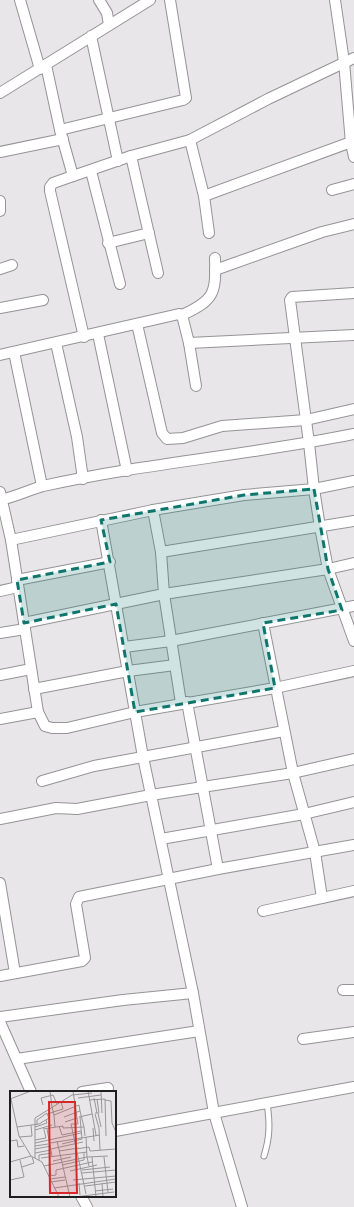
<svg xmlns="http://www.w3.org/2000/svg" width="354" height="1207" font-family="'Libre Baskerville',serif">
  <style>
    .lines { fill: none; stroke-linecap: round; stroke-linejoin: round }
    .lane-casing { stroke: #959396; stroke-width: 7 }
    .street-casing { stroke: #959396; stroke-width: 12 }
    .lane { stroke: #fff; stroke-width: 5 }
    .street { stroke: #fff; stroke-width: 10 }
    .marked { fill: #0f766e; fill-opacity: 0.2; stroke: #0f766e; stroke-width: 3; stroke-dasharray: 8 5; stroke-linejoin: round }
    .inset-road { fill: none; stroke: #989698; stroke-width: 1 }
    .view { fill: #d62828; fill-opacity: 0.15; stroke: #d62828; stroke-width: 2 }
    .inset-edge { fill: none; stroke: #1f1e1f; stroke-width: 2 }
  </style>
  <rect width="100%" height="100%" fill="#e8e6e9"/>
  <g class="lines">
    <g class="lane-casing">
      <path id="lane" d="M264,1156C270,1137 270,1123 267,1103"/>
    </g>
    <g class="street-casing">
      <g id="street">
        <polyline points="20,0 40,69"/>
        <polyline points="99,0 107,13 109,25"/>
        <polyline points="335,0 344,62 351,143 354,157"/>
        <polyline points="91,36 118,161"/>
        <polyline points="46,65 60,130 73,176 131,156 190,140 268,99 354,58"/>
        <polyline points="0,93 150,0"/>
        <polyline points="60,130 183,100 186,98 170,0"/>
        <polyline points="190,140 204,196 209,233"/>
        <polyline points="0,152 63,139"/>
        <polyline points="131,156 158,273"/>
        <polyline points="91,171 120,284"/>
        <polyline points="73,176 53,183 50,187 50,191 84,337"/>
        <polyline points="332,190 354,184"/>
        <polyline points="204,196 354,141"/>
        <polyline points="0,201 0,211"/>
        <polyline points="108,243 149,233"/>
        <polyline points="0,269 12,265"/>
        <polyline points="215,270 322,232 354,224"/>
        <polyline points="354,293 292,297 290,300 309,443 314,489 320,527 328,569 354,641"/>
        <polyline points="0,308 43,300"/>
        <path d="M182,315C215,300 216,293 215,258"/>
        <polyline points="137,324 162,433 167,439 183,438 222,426 306,420 354,409"/>
        <polyline points="98,334 127,471"/>
        <polyline points="56,343 77,437 83,479"/>
        <polyline points="189,343 196,386"/>
        <polyline points="14,352 42,486"/>
        <polyline points="0,355 179,314 182,315 189,343 354,335"/>
        <polyline points="0,492 11,540 38,712 45,726 52,728 67,728 135,712 275,688 354,671"/>
        <path d="M0,500C15,497 29,490 43,486C146,463 251,455 354,434"/>
        <polyline points="153,510 161,552 164,594 181,703"/>
        <polyline points="101,520 143,757 193,993 214,1113 242,1207"/>
        <polyline points="11,540 153,510 244,495 314,489 354,481"/>
        <polyline points="161,552 354,521"/>
        <polyline points="17,580 110,562"/>
        <polyline points="0,591 18,587"/>
        <polyline points="24,623 164,594 328,569 354,563"/>
        <polyline points="263,623 293,773 315,852 322,898"/>
        <polyline points="0,633 25,629"/>
        <polyline points="124,647 171,641 354,606"/>
        <polyline points="0,675 31,669"/>
        <polyline points="34,689 128,671 175,665"/>
        <polyline points="187,702 218,869"/>
        <polyline points="0,719 38,712"/>
        <polyline points="42,781 94,766 284,731"/>
        <polyline points="0,819 56,808 77,809 151,795 293,773 354,759"/>
        <polyline points="161,839 304,814 354,802"/>
        <polyline points="0,883 15,973"/>
        <polyline points="263,911 354,891"/>
        <polyline points="0,976 82,961 85,958 76,904 79,897 218,869 354,845"/>
        <polyline points="343,990 354,990"/>
        <polyline points="0,1017 123,1000 193,993"/>
        <polyline points="0,1022 31,1092"/>
        <polyline points="303,1039 354,1032"/>
        <polyline points="17,1059 199,1031"/>
        <polyline points="82,1092 108,1088"/>
        <polyline points="115,1131 354,1087"/>
        <polyline points="81,1196 87,1207"/>
      </g>
    </g>
    <use href="#lane" class="lane"/>
    <use href="#street" class="street"/>
  </g>
  <path class="marked" d="M314,489L328,569L342,610L263,623L275,688L135,712L116,604L24,623L17,580L110,562L101,520L244,495Z"/>
  <g transform="translate(10 1091)">
    <rect width="106" height="106" fill="#e8e6e9"/>
    <path class="inset-road" d="M40,0L42,16M63,0L68,33M78,0L86,44M91,0L92,22M68,7L91,4M84,7L87,22M0,8L21,0M1,8L9,45L21,65L32,71L49,106M87,8L89,22M79,9L95,8L96,45M95,9L101,10L102,32L106,41M33,14L31,7L43,4L47,13M42,16L44,24L69,14L70,20L54,26M70,20L74,36M43,21L53,18L51,10M85,22H88L91,36M85,23L89,37L90,59M44,24L45,36M69,26L82,23M55,31L67,27M27,33V29L37,22M68,33H61L76,103M49,35L52,44L71,40M7,36L29,33L39,27L37,23L44,21M25,36L37,32L36,29M83,37L84,50M33,38L53,35V37L74,36L75,45M37,38L42,65M25,39L42,34M9,46L22,45L21,34M25,49L36,47L34,39M0,50L7,49L8,56L14,55M47,50L60,106M25,52L71,42M40,52L90,44M52,53L72,48L70,26M25,55L38,53M25,58L41,55M41,58L73,51M66,58L79,56L80,60L106,58M49,60L69,57M25,62L41,59M82,66L86,106M94,66L98,101M25,67V27L62,4L82,2M31,67L77,61M29,69V64L42,62M43,70L61,66M0,71L21,65M39,73L41,85M52,74L74,69V61M34,75L77,66L76,46M79,75L77,66L98,65M12,76L24,72L22,66M72,79L100,76M60,80L87,74M72,82L106,79M39,85L46,84V79L82,71M40,88L55,86M0,89L14,86L10,69M63,89L106,85M41,91L55,89M69,92L70,104M92,92L93,106M75,95L106,91M44,97L106,88M85,100L103,98M65,106L104,101"/>
    <path class="view" d="M39,11H65L67,102H40Z"/>
    <rect width="106" height="106" class="inset-edge"/>
  </g>
</svg>
